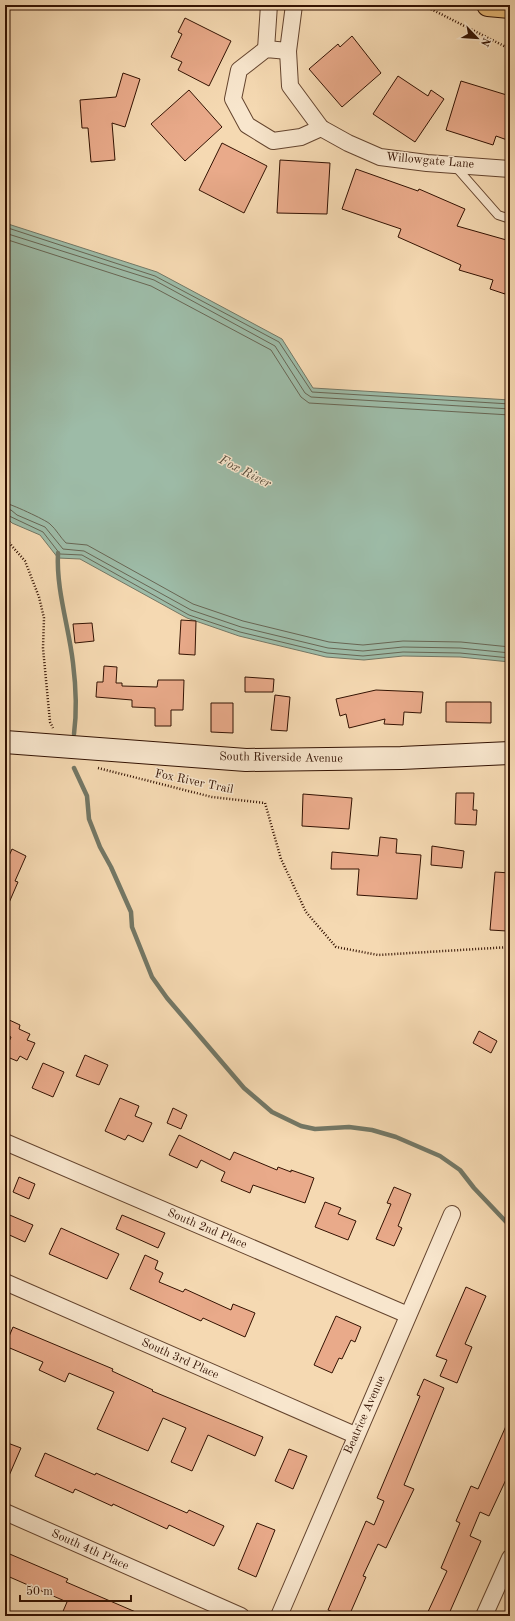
<svg xmlns="http://www.w3.org/2000/svg" width="515" height="1621" font-family="'Old Standard TT',serif">
  <style>
    .water { fill: #9dbba7; stroke: #737765 }
    .lines { fill: none; stroke-linecap: round; stroke-linejoin: round }
    .shore { stroke: #686654; stroke-width: 1 }
    .stream { stroke: #737765; stroke-width: 4.5 }
    .building { fill: #e9aa8a; stroke: #331202 }
    .lane-casing { stroke: #64442e; stroke-width: 10 }
    .street-casing { stroke: #64442e; stroke-width: 18 }
    .secondary-casing { stroke: #331202; stroke-width: 24 }
    .primary-casing { stroke: #331202; stroke-width: 24 }
    .path { stroke: #331202; stroke-width: 2.5; stroke-dasharray: 1 2; stroke-linecap: butt }
    .lane { stroke: #f8e6cd; stroke-width: 8 }
    .street { stroke: #f8e6cd; stroke-width: 16 }
    .secondary { stroke: #f8e6cd; stroke-width: 22 }
    .primary { stroke: #eabc79; stroke-width: 22 }
    .labels { text-anchor: middle; dominant-baseline: central; stroke-width: 3; stroke-linejoin: round; paint-order: stroke }
    .street-label { font-size: 12px; fill: #331202; stroke: #f8e6cd }
    .water-label { font-size: 13px; font-style: italic; fill: #584d3c; stroke: #f8e6cd }
  </style>
  <rect width="100%" height="100%" fill="#f5d9b2"/>
  <filter id="stains"><feTurbulence type="fractalNoise" baseFrequency=".005" numOctaves="4"/><feColorMatrix values="0 0 0 0 .2 0 0 0 0 .09 0 0 0 0 .02 0 0 0 .5 -.17"/></filter>
  <radialGradient id="worn" r=".72"><stop offset=".6" stop-color="#630" stop-opacity="0"/><stop offset="1" stop-color="#630" stop-opacity=".3"/></radialGradient>
  <polygon class="water" points="5,223 157,272 282,339 313,388 510,400 510,662 460,657 403,656 364,660 326,657 239,636 187,618 80,559 58,558 40,535 12,523 5,516"/>
  <g class="lines">
    <g class="shore">
      <polyline points="5,227 155,276 279,342 312,392 510,404"/>
      <polyline points="5,233 154,280 275,346 305,393 311,397 510,409"/>
      <polyline points="5,239 151,286 271,350 301,397 309,403 510,415"/>
      <path d="M5,503C9,503 46,520 50,524C56,529 60,537 66,543L87,545L193,604L243,621L329,642L363,645L403,641L461,642L510,647"/>
      <polyline points="5,509 11,510 17,515 45,527 63,549 84,551 191,610 241,627 328,648 363,651 403,647 460,648 510,653"/>
      <polyline points="5,514 43,532 60,554 82,555 189,615 240,632 327,653 363,656 403,652 460,653 510,658"/>
    </g>
    <g class="stream">
      <path d="M58,553C56,590 69,627 73,663C76,687 77,711 74,734"/>
      <polyline points="74,768 87,796 89,819 100,847 111,867 131,912 132,927 152,977 167,998 244,1088 272,1112 301,1126 315,1129 349,1127 372,1130 396,1137 440,1156 460,1170 474,1188 510,1226"/>
    </g>
  </g>
  <g class="building">
    <polygon points="185,18 231,41 209,86 178,70 182,62 171,57 182,34 178,32"/>
    <polygon points="352,36 381,73 342,107 309,69 338,44 340,47"/>
    <polygon points="123,73 140,79 125,127 112,123 115,160 91,162 88,128 82,128 80,100 116,97"/>
    <polygon points="398,76 428,96 431,90 444,99 415,142 373,114"/>
    <polygon points="461,81 510,96 510,141 496,136 493,145 446,130"/>
    <polygon points="189,90 222,127 185,161 151,124"/>
    <polygon points="222,143 267,166 244,213 199,190"/>
    <polygon points="280,160 330,163 327,214 277,213"/>
    <polygon points="356,169 418,191 419,189 465,209 457,226 510,241 510,277 505,294 490,289 493,280 459,270 461,265 398,237 401,229 342,209"/>
    <polygon points="181,620 196,621 195,655 179,654"/>
    <polygon points="92,623 94,641 75,643 73,624"/>
    <polygon points="104,666 117,667 116,683 122,683 122,686 157,687 158,680 184,680 183,710 171,710 171,726 155,726 155,708 132,707 132,700 96,697 97,682 103,682"/>
    <polygon points="245,677 274,679 273,692 245,692"/>
    <polygon points="376,690 423,692 421,713 404,712 403,725 384,724 385,719 349,728 346,714 340,716 336,699"/>
    <polygon points="275,695 290,697 287,731 271,730"/>
    <polygon points="446,702 491,702 491,723 446,722"/>
    <polygon points="211,703 233,703 233,733 211,732"/>
    <polygon points="456,793 474,793 473,810 477,810 476,825 455,824"/>
    <polygon points="303,794 352,798 349,829 302,826"/>
    <polygon points="380,837 397,839 396,853 421,855 417,899 357,895 359,869 331,869 332,852 378,856"/>
    <polygon points="432,846 464,851 462,868 431,865"/>
    <polygon points="12,849 26,856 15,881 18,882 5,912 5,865"/>
    <polygon points="495,872 510,873 507,931 490,930"/>
    <polygon points="5,1018 20,1025 19,1029 30,1034 27,1040 35,1043 27,1060 20,1056 17,1061 5,1056 5,1051 11,1037 5,1034"/>
    <polygon points="479,1031 497,1041 491,1053 473,1043"/>
    <polygon points="85,1055 108,1065 99,1085 76,1076"/>
    <polygon points="43,1063 64,1072 53,1097 32,1088"/>
    <polygon points="120,1098 139,1106 135,1116 152,1123 143,1142 128,1135 125,1140 105,1131"/>
    <polygon points="173,1108 187,1115 181,1129 167,1123"/>
    <polygon points="179,1135 230,1160 234,1152 277,1170 278,1167 291,1172 291,1170 314,1178 305,1203 253,1185 250,1193 221,1181 225,1172 201,1160 197,1168 169,1155"/>
    <polygon points="19,1177 35,1184 29,1199 13,1192"/>
    <polygon points="394,1187 411,1194 398,1226 402,1228 394,1246 376,1239 391,1204 387,1203"/>
    <polygon points="325,1202 341,1208 338,1214 356,1221 348,1240 315,1227"/>
    <polygon points="5,1213 33,1225 25,1242 5,1233"/>
    <polygon points="122,1215 165,1233 158,1248 116,1229"/>
    <polygon points="61,1228 119,1254 107,1279 49,1254"/>
    <polygon points="145,1255 158,1261 155,1269 163,1273 159,1282 183,1292 185,1289 231,1310 233,1304 255,1313 245,1337 203,1318 201,1321 130,1289"/>
    <polygon points="466,1287 486,1296 465,1344 472,1347 457,1383 440,1376 447,1360 436,1356"/>
    <polygon points="336,1316 361,1327 355,1342 351,1340 342,1359 339,1358 332,1373 314,1365"/>
    <polygon points="13,1327 113,1369 112,1371 153,1390 152,1391 263,1437 255,1456 208,1435 192,1471 171,1462 186,1428 163,1418 148,1451 97,1429 114,1392 69,1373 65,1382 39,1370 43,1362 5,1346"/>
    <polygon points="424,1379 444,1388 404,1485 414,1489 386,1548 378,1544 363,1576 366,1577 349,1616 343,1616 328,1610 366,1521 374,1525 384,1501 377,1498 420,1396 417,1395"/>
    <polygon points="510,1417 510,1471 489,1516 480,1512 470,1536 481,1541 448,1616 426,1616 447,1571 441,1568 460,1523 456,1521 471,1486 478,1489"/>
    <polygon points="5,1442 21,1448 5,1485"/>
    <polygon points="289,1449 307,1456 293,1489 275,1481"/>
    <polygon points="45,1453 95,1475 96,1473 187,1513 189,1510 224,1526 214,1546 169,1525 167,1529 113,1504 112,1506 75,1489 73,1493 35,1476"/>
    <polygon points="257,1523 275,1530 256,1577 238,1569"/>
    <polygon points="5,1552 68,1579 66,1582 145,1616 61,1616 67,1602 5,1575"/>
  </g>
  <g class="lines">
    <g class="lane-casing">
      <polyline id="lane" points="455,166 498,215 510,219"/>
    </g>
    <g class="street-casing">
      <g id="street">
        <polyline points="294,5 288,51 290,86 321,128 348,143 380,157 427,163 510,169"/>
        <polyline points="266,49 269,5"/>
        <polyline points="288,51 266,49 239,70 233,99 247,125 273,141 301,137 321,128"/>
        <polyline points="5,1142 408,1315"/>
        <polyline points="5,1282 355,1435"/>
        <polyline points="5,1512 241,1616"/>
        <polyline points="279,1616 452,1214"/>
        <polyline points="484,1616 510,1558"/>
      </g>
    </g>
    <g class="secondary-casing">
      <polyline id="secondary" points="5,742 246,760 401,758 510,753"/>
    </g>
    <g class="primary-casing">
      <polyline id="primary" points="488,5 510,7"/>
    </g>
    <g class="path">
      <polyline points="423,5 510,49"/>
      <polyline points="5,538 25,561 39,597 44,618 43,648 50,722 53,728"/>
      <polyline points="98,768 212,797 265,803 281,859 306,912 336,947 378,955 510,947"/>
    </g>
    <use href="#lane" class="lane"/>
    <use href="#street" class="street"/>
    <use href="#secondary" class="secondary"/>
    <use href="#primary" class="primary"/>
  </g>
  <g class="labels">
    <g class="street-label">
      <text transform="translate(430 161) rotate(5)">Willowgate Lane</text>
      <text transform="translate(281 758) rotate(1)">South Riverside Avenue</text>
      <text transform="translate(194 782) rotate(12)">Fox River Trail</text>
      <text transform="translate(207 1229) rotate(23)">South 2nd Place</text>
      <text transform="translate(180 1359) rotate(24)">South 3rd Place</text>
      <text transform="translate(365 1415) rotate(-66)">Beatrice Avenue</text>
      <text transform="translate(90 1550) rotate(24)">South 4th Place</text>
    </g>
    <g class="water-label">
      <text transform="translate(245 472) rotate(27)">Fox River</text>
    </g>
  </g>
  <rect width="515" height="1621" fill="none" stroke="#f5d9b2" stroke-width="20"/>
  <rect x="6" y="6" width="503" height="1609" fill="none" stroke="#331202" stroke-width="2"/>
  <rect x="10" y="10" width="495" height="1601" fill="none" stroke="#331202"/>
  <g transform="translate(477 38) rotate(115)" stroke="#f8e6cd" stroke-width="3" paint-order="stroke">
  <path d="M0-3L7 15L0 10L-7 15Z" fill="#331202"/>
  <text y="-6" font-size="11" font-weight="bold" text-anchor="middle" fill="#331202">N</text>
  </g>
  <path d="M20 1595v6h111v-6" fill="none" stroke="#331202" stroke-width="2"/>
  <text x="26" y="1595" font-size="12" fill="#331202" stroke="#f8e6cd" stroke-width="3" paint-order="stroke">50 m</text>
  <rect width="100%" height="100%" filter="url(#stains)"/>
  <rect width="100%" height="100%" fill="url(#worn)"/>
</svg>
